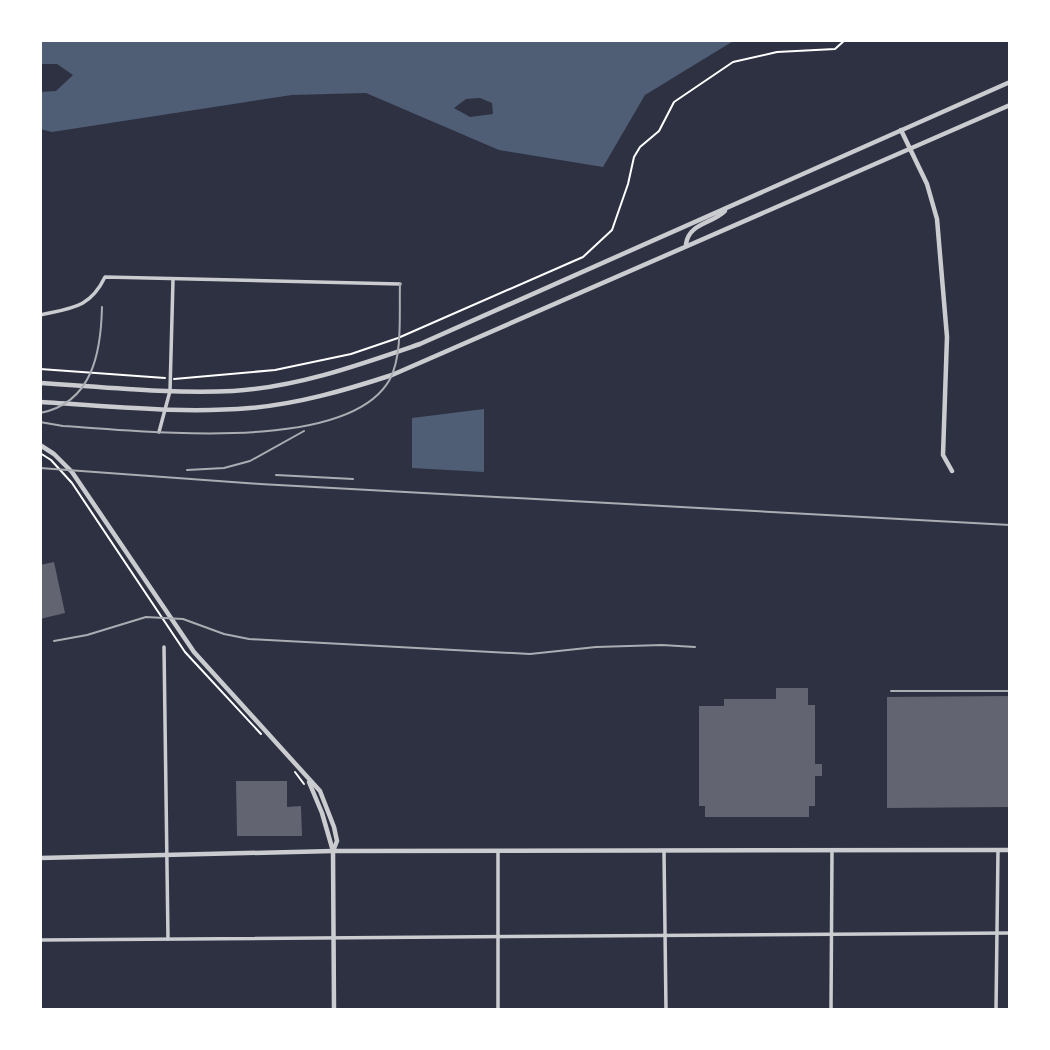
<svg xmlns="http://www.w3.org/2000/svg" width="1050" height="1050" font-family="Manrope,sans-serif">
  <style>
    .water { fill: #4f5d75; fill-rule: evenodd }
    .building { fill: #626471 }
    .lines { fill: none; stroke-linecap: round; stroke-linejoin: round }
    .path { stroke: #fff; stroke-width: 2 }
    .minor { stroke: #caccd0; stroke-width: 3.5 }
    .tertiary { stroke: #caccd0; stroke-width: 4.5 }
    .rail { stroke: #abadb3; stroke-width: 2 }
  </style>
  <rect width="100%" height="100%" fill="#2d3142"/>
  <g class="water">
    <path d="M40,40H735L645,95L603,167L499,150L366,93L292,95L52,132L40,129V92L56,91L73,75L57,64H40ZM480,98L492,103L493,114L470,117L454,108L466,99Z"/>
    <polygon points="484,409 484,472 412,468 412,418"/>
  </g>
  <g class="building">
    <polygon points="54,562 65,613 40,619 40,565"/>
    <polygon points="776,688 808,688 808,705 815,705 815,764 822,764 822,776 815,776 815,806 809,806 809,817 705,817 705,806 699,806 699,706 724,706 724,699 776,699"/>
    <polygon points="1010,696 1010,807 887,808 887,697"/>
    <polygon points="236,781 287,781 287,807 301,806 302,836 237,836"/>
  </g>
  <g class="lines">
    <g class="path">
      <polyline points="40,369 165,378"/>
      <polyline points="174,379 275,370 351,354 398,338 583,257 612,230 628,184 634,157 640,147 659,131 674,102 733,62 777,52 835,49 845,40"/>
      <polyline points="40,453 51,460 72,483 185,652 261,734"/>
      <polyline points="295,772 304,784"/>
    </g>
    <g class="minor">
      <path d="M40,315C72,308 90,308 105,277L400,284"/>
      <polyline points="159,432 170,391 173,280"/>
      <polyline points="164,647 168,939"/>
      <polyline points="664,852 666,1010"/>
      <polyline points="40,940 1010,933"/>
      <polyline points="498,1010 498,853"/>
      <polyline points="831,1010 832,851"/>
      <polyline points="996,1010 998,850"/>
    </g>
    <g class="tertiary">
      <polyline points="901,130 927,184 937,219 947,337 943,455 952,471"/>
      <path d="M686,244C689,223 712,224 725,211"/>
      <path d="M40,383C104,387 169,394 233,391C298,387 359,365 420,344L1010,82"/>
      <path d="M40,402C110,406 181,414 250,408C298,404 346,390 392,375L1010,105"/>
      <polyline points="40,445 54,454 72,472 194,652 320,791 334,827 337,841 333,851"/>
      <polyline points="309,782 322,813 333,851 334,1010"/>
      <polyline points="40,858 333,851 1010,850"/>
    </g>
    <g class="rail">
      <path d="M40,413C93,403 101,351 102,307"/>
      <path d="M40,422L63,426C138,430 348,456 390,379C403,354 399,312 400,284"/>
      <polyline points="40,468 260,484 1010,525"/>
      <polyline points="187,470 224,468 250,461 304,431"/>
      <polyline points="276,475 353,479"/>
      <polyline points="54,641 87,635 146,617 183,619 224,634 249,639 530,654 596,647 662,645 695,647"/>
      <polyline points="891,691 1010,691"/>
    </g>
  </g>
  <rect width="1050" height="1050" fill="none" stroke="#ffffff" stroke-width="84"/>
</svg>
